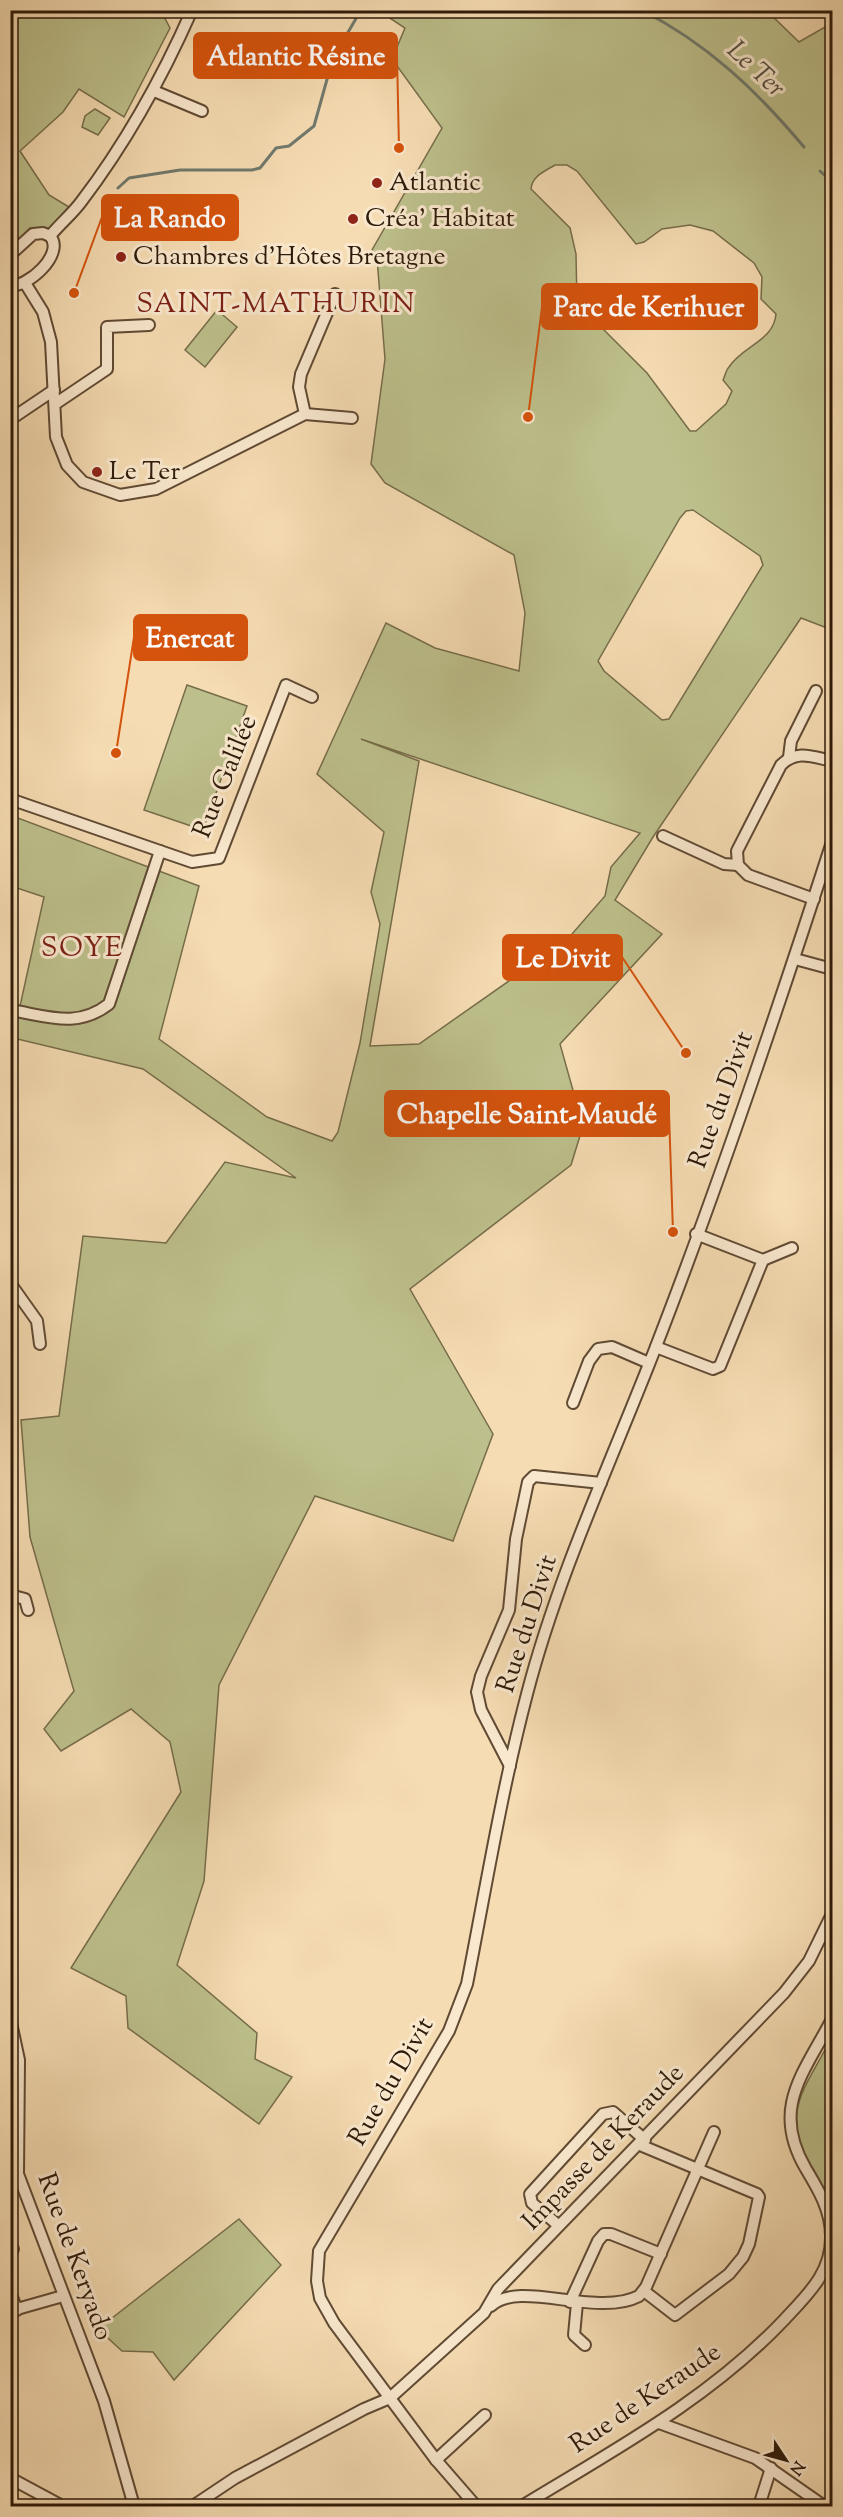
<svg xmlns="http://www.w3.org/2000/svg" width="843" height="2517" font-family="'Sorts Mill Goudy',serif">
  <style>
    .green { fill: #bdc08c; stroke: #766d4a; stroke-width: 1.5; fill-rule: evenodd }
    .lines { fill: none; stroke-linecap: round; stroke-linejoin: round }
    .stream { stroke: #717a6e; stroke-width: 3 }
    .minor-casing { stroke: #604a34; stroke-width: 14 }
    .minor { stroke: #f9e8ce; stroke-width: 10 }
    .poi-dot { fill: #8f2418; stroke: #f9e8ce; stroke-width: 2 }
    .labels { text-anchor: middle; dominant-baseline: central; stroke-width: 6; stroke-linejoin: round; paint-order: stroke }
    .poi-label { font-size: 26px; fill: #2e1a09; stroke: #f9e8ce; text-anchor: start }
    .street-label { font-size: 26px; fill: #2e1a09; stroke: #f9e8ce }
    .water-label { font-size: 27px; font-style: italic; fill: #555244; stroke: #f9e8ce }
    .quarter-label { font-size: 28px; letter-spacing: 1.5px; fill: #7a1f14; stroke: #f9e8ce }
    .leader { fill: none; stroke: #d5530c; stroke-width: 2 }
    .callout-dot { fill: #d5530c; stroke: #f9e8ce; stroke-width: 2 }
    .callout { fill: #d5530c; stroke: #d5530c; stroke-width: 2 }
    .callout-label { font-size: 27px; text-anchor: middle; font-weight: bold; fill: #fff }
  </style>
  <rect width="100%" height="100%" fill="#f6dcb3"/>
  <filter id="stains"><feTurbulence type="fractalNoise" baseFrequency=".00333" numOctaves="4"/><feColorMatrix values="0 0 0 0 .2 0 0 0 0 .09 0 0 0 0 .02 0 0 0 .5 -.17"/></filter>
  <radialGradient id="worn" r=".72"><stop offset=".6" stop-color="#630" stop-opacity="0"/><stop offset="1" stop-color="#630" stop-opacity=".3"/></radialGradient>
  <g class="green">
    <polygon points="11,11 161,11 170,28 124,117 79,89 63,112 20,151 49,195 69,207 48,231 30,228 11,248"/>
    <path d="M379,11H767L799,42L832,23V630L801,618L653,837L615,900L662,934L560,1044L583,1126L571,1165L410,1289L493,1434L453,1541L315,1496L219,1685L204,1881L177,1965L257,2033L255,2059L292,2077L259,2124L128,2028L126,1996L71,1968L181,1792L170,1742L131,1709L61,1751L44,1729L74,1691L30,1537L21,1420L59,1416L83,1236L166,1243L225,1162L296,1178L143,1069L13,1038L44,897L11,886L10,815L199,886L159,1039L267,1117L332,1141L338,1132L360,1043L380,924L371,892L384,832L317,774L386,623L435,648L519,671L525,613L514,555L385,483L371,464L385,359L377,258L372,250L442,128L392,59L405,28ZM555,165H567L577,171L636,244L644,242L662,229L690,225L713,231L754,263L762,277L761,299L776,314C774,341 742,346 729,367C726,370 725,376 723,380L732,391L726,404L696,431H690L647,373L577,303L576,254L570,228L531,189C532,176 545,171 555,165ZM693,510L760,556L763,565L669,719L662,720L604,671L598,661L680,518L686,511ZM361,739L640,833L611,867L605,896L566,941L419,1044L370,1046L419,761Z"/>
    <polygon points="95,109 110,118 98,135 82,127 85,116"/>
    <polygon points="217,310 237,327 205,367 185,350"/>
    <polygon points="187,685 247,706 203,830 144,810"/>
    <path d="M832,2036V2218C830,2197 819,2181 809,2163C779,2108 809,2085 832,2036Z"/>
    <polygon points="239,2219 281,2265 174,2380 153,2352 122,2351 98,2329"/>
  </g>
  <g class="lines">
    <g class="stream">
      <path d="M641,10C707,43 757,91 804,147"/>
      <polyline points="820,171 832,182"/>
      <polyline points="118,188 129,178 180,170 252,170 260,168 276,148 289,146 314,126 333,58 361,10"/>
    </g>
    <g class="minor-casing">
      <g id="minor">
        <polyline points="154,91 202,111"/>
        <path d="M50,236C60,224 72,214 81,202C126,143 162,78 192,10"/>
        <path d="M10,255L33,234L43,233L50,236C66,254 26,289 10,285"/>
        <polyline points="25,283 43,312 51,342 56,437 67,465 83,482 120,495 156,489 305,414 299,387 301,374 335,294"/>
        <polyline points="55,404 107,369 107,327 149,325"/>
        <polyline points="305,414 352,418"/>
        <polyline points="11,419 54,390"/>
        <polyline points="789,757 791,741 816,691"/>
        <polyline points="10,799 160,851"/>
        <polyline points="663,836 724,864 738,865"/>
        <path d="M814,899L748,875L738,865L737,851L781,765C797,749 813,757 832,761"/>
        <polyline points="795,959 832,969"/>
        <path d="M10,1010C48,1016 77,1029 109,1004L160,851L192,862L219,858L286,685L312,697"/>
        <polyline points="763,1260 792,1248"/>
        <polyline points="10,1283 37,1321 40,1344"/>
        <polyline points="656,1347 713,1369 720,1366 763,1260 696,1234"/>
        <polyline points="573,1403 589,1361 598,1349 612,1347 649,1363"/>
        <polyline points="10,1595 25,1599 28,1610"/>
        <polyline points="510,1766 481,1710 477,1692 481,1676 509,1610 516,1539 528,1482 534,1476 601,1483"/>
        <polyline points="10,2018 19,2060 18,2174 104,2401 134,2506"/>
        <polyline points="640,2145 757,2194 759,2197 749,2244 743,2257 729,2274 675,2315 644,2291"/>
        <polyline points="558,2225 532,2203 530,2194 603,2114 613,2112 645,2140"/>
        <polyline points="10,2256 13,2249"/>
        <polyline points="10,2292 17,2310"/>
        <polyline points="570,2302 598,2241 604,2234 611,2234 661,2254"/>
        <polyline points="577,2303 574,2335 585,2345"/>
        <path d="M491,2306C519,2279 597,2318 639,2296L646,2287L714,2132"/>
        <polyline points="10,2311 63,2296"/>
        <polyline points="659,2423 755,2458 824,2506"/>
        <polyline points="436,2460 485,2415"/>
        <polyline points="10,2478 62,2506"/>
        <polyline points="193,2506 235,2478 364,2409 390,2398 484,2313 498,2289 784,1993 809,1961 832,1914"/>
        <path d="M476,2506L436,2460L334,2323L320,2298L317,2281L319,2251L449,2031L467,1984C486,1887 502,1789 527,1694C558,1575 611,1462 655,1349C720,1182 777,1012 832,842"/>
        <path d="M522,2506C614,2450 709,2399 784,2320C807,2295 832,2273 831,2236C831,2210 818,2189 806,2169C770,2108 804,2073 832,2019"/>
        <polyline points="759,2506 771,2468"/>
      </g>
    </g>
    <use href="#minor" class="minor"/>
  </g>
  <g class="poi-dot">
    <circle cx="377" cy="183" r="6"/>
    <circle cx="353" cy="219" r="6"/>
    <circle cx="121" cy="257" r="6"/>
    <circle cx="97" cy="472" r="6"/>
  </g>
  <g class="labels">
    <g class="poi-label">
      <text x="389" y="183">Atlantic</text>
      <text x="365" y="219">Créa' Habitat</text>
      <text x="133" y="257">Chambres d'Hôtes Bretagne</text>
      <text x="109" y="472">Le Ter</text>
    </g>
    <g class="street-label">
      <text transform="translate(226 777) rotate(-68)">Rue Galilée</text>
      <text transform="translate(722 1100) rotate(-70)">Rue du Divit</text>
      <text transform="translate(528 1624) rotate(-72)">Rue du Divit</text>
      <text transform="translate(392 2082) rotate(-60)">Rue du Divit</text>
      <text transform="translate(604 2148) rotate(-46)">Impasse de Keraude</text>
      <text transform="translate(74 2257) rotate(70)">Rue de Keryado</text>
      <text transform="translate(646 2399) rotate(-34)">Rue de Keraude</text>
    </g>
    <g class="water-label">
      <text transform="translate(755 70) rotate(43)">Le Ter</text>
    </g>
    <g class="quarter-label">
      <text x="276" y="305">SAINT-MATHURIN</text>
      <text x="82" y="949">SOYE</text>
    </g>
  </g>
  <path class="leader" d="M399 148L397 56M74 293L102 217M528 417L542 307M116 753L134 637M686 1053L622 957M673 1232L669 1113"/>
  <g class="callout-dot">
    <circle cx="399" cy="148" r="6"/>
    <circle cx="74" cy="293" r="6"/>
    <circle cx="528" cy="417" r="6"/>
    <circle cx="116" cy="753" r="6"/>
    <circle cx="686" cy="1053" r="6"/>
    <circle cx="673" cy="1232" r="6"/>
  </g>
  <g class="callout">
    <rect x="194" y="33" width="203" height="45" rx="6"/>
    <rect x="102" y="195" width="136" height="45" rx="6"/>
    <rect x="542" y="284" width="215" height="45" rx="6"/>
    <rect x="134" y="615" width="113" height="45" rx="6"/>
    <rect x="503" y="935" width="119" height="45" rx="6"/>
    <rect x="385" y="1091" width="284" height="45" rx="6"/>
  </g>
  <g class="callout-label">
    <text x="296" y="65">Atlantic Résine</text>
    <text x="170" y="227">La Rando</text>
    <text x="649" y="316">Parc de Kerihuer</text>
    <text x="190" y="647">Enercat</text>
    <text x="563" y="967">Le Divit</text>
    <text x="527" y="1123">Chapelle Saint-Maudé</text>
  </g>
  <rect width="843" height="2517" fill="none" stroke="#f6dcb3" stroke-width="36"/>
  <rect x="12" y="12" width="819" height="2493" fill="none" stroke="#2e1a09" stroke-width="3"/>
  <rect x="18" y="18" width="807" height="2481" fill="none" stroke="#2e1a09" stroke-width="1.5"/>
  <g transform="translate(786 2460) rotate(126)" stroke="#f9e8ce" stroke-width="4.5" paint-order="stroke">
  <path d="M0-4.5L10 22L0 15L-10 22Z" fill="#2e1a09"/>
  <text y="-9" font-size="16" font-weight="bold" text-anchor="middle" fill="#2e1a09">N</text>
  </g>
  <rect width="100%" height="100%" filter="url(#stains)"/>
  <rect width="100%" height="100%" fill="url(#worn)"/>
</svg>
